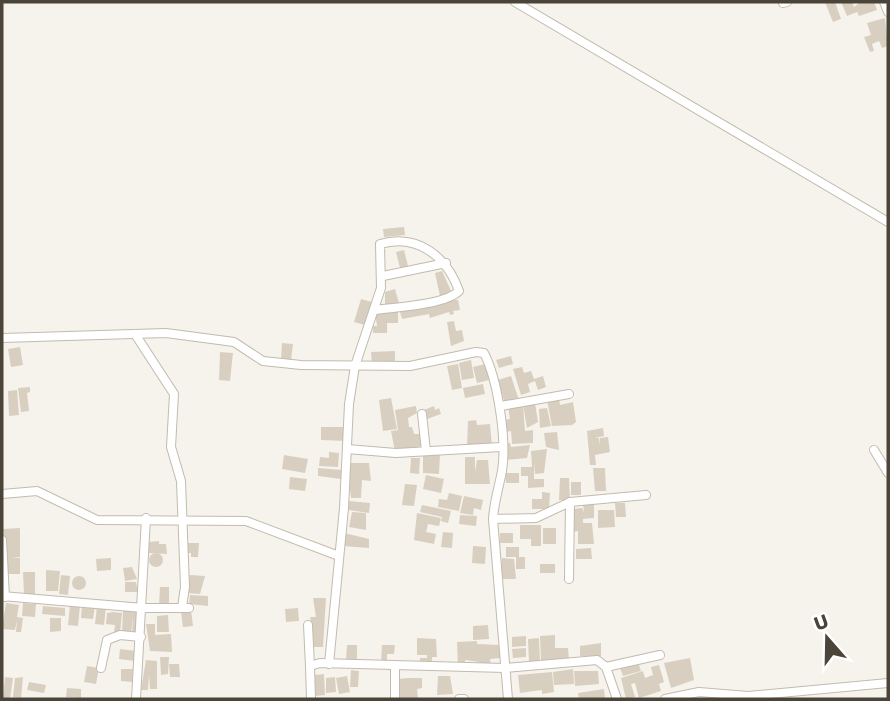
<svg xmlns="http://www.w3.org/2000/svg" width="890" height="701" font-family="Rubik,sans-serif">
  <style>
    .building { fill: #d8cfc1 }
    .lines { fill: none; stroke-linecap: round; stroke-linejoin: round }
    .minor-casing { stroke: #c2bbae; stroke-width: 10 }
    .minor { stroke: #fff; stroke-width: 8 }
  </style>
  <rect width="100%" height="100%" fill="#f6f3ec"/>
  <g class="building">
    <polygon points="825,2 835,2 841,19 833,22"/>
    <polygon points="841,2 852,2 854,7 861,2 874,2 877,10 859,16 857,12 847,16"/>
    <polygon points="885,18 888,46 882,48 879,41 872,44 874,51 870,52 864,37 871,35 867,23"/>
    <polygon points="404,227 405,235 384,237 383,229"/>
    <polygon points="404,250 408,266 400,268 396,252"/>
    <polygon points="442,271 452,293 440,296 435,273"/>
    <polygon points="395,289 399,303 385,307 385,292"/>
    <polygon points="361,299 372,302 365,325 354,322"/>
    <polygon points="451,300 458,300 460,310 453,311 454,314 450,315 449,312 430,318 429,314 402,319 400,312"/>
    <polygon points="375,312 398,312 398,323 387,323 387,333 373,333 373,326 377,326"/>
    <polygon points="454,321 456,331 462,330 464,341 451,346 447,322"/>
    <polygon points="282,343 293,344 291,360 281,359"/>
    <polygon points="20,347 23,365 11,367 8,349"/>
    <polygon points="395,351 395,363 372,364 371,352"/>
    <polygon points="220,352 233,353 230,381 219,380"/>
    <polygon points="511,356 513,364 499,368 496,360"/>
    <polygon points="471,360 474,378 462,380 459,363"/>
    <polygon points="458,364 462,388 452,390 447,366"/>
    <polygon points="485,364 489,380 477,383 473,367"/>
    <polygon points="522,367 524,373 531,371 534,379 543,376 546,387 538,390 535,381 528,384 530,392 521,395 513,369"/>
    <polygon points="511,376 519,400 505,404 498,380"/>
    <polygon points="483,384 485,394 465,398 463,388"/>
    <polygon points="30,387 30,392 27,393 29,411 21,412 18,388"/>
    <polygon points="17,390 19,415 9,416 8,391"/>
    <polygon points="391,398 397,429 383,431 379,400"/>
    <polygon points="559,398 560,405 573,402 576,422 572,425 552,426 547,400"/>
    <polygon points="535,403 538,422 527,428 523,405"/>
    <polygon points="523,405 525,431 533,430 533,443 512,444 511,431 504,432 503,420 510,419 508,407"/>
    <polygon points="416,406 417,413 408,418 409,427 412,427 414,434 423,434 425,445 395,452 391,431 398,430 395,410"/>
    <polygon points="434,406 435,410 439,408 441,414 427,419 424,410"/>
    <polygon points="547,408 551,426 540,428 539,409"/>
    <polygon points="476,420 477,425 490,424 492,446 467,448 468,421"/>
    <polygon points="321,427 346,427 345,441 321,440"/>
    <polygon points="603,428 604,436 595,438 599,438 600,445 600,438 608,437 610,452 595,455 596,465 590,465 587,431"/>
    <polygon points="557,432 559,450 546,447 544,433"/>
    <polygon points="510,443 511,447 530,445 527,458 506,460 504,444"/>
    <polygon points="547,449 544,473 535,474 534,463 534,479 544,479 544,487 528,488 528,476 521,476 521,467 532,467 531,451"/>
    <polygon points="329,452 339,453 338,467 319,466 320,457 329,458"/>
    <polygon points="284,455 308,459 305,473 282,469"/>
    <polygon points="423,455 440,455 439,474 423,473"/>
    <polygon points="465,457 475,457 475,472 477,460 488,460 490,484 465,484"/>
    <polygon points="411,458 420,458 419,474 410,473"/>
    <polygon points="347,463 369,463 371,481 362,480 361,498 351,498"/>
    <polygon points="318,468 342,470 341,479 318,476"/>
    <polygon points="593,468 605,468 606,491 595,491"/>
    <polygon points="505,473 519,473 519,483 506,483"/>
    <polygon points="426,475 444,479 441,493 423,489"/>
    <polygon points="290,477 307,479 305,491 289,489"/>
    <polygon points="560,478 569,478 570,500 559,500"/>
    <rect x="571" y="482" width="10" height="13"/>
    <polygon points="405,484 417,485 414,506 402,505"/>
    <polygon points="542,492 550,493 549,509 532,509 532,499 542,499"/>
    <polygon points="449,493 462,496 459,511 438,507 439,499 447,500"/>
    <polygon points="464,496 483,500 481,510 474,508 473,515 460,513"/>
    <polygon points="349,501 370,503 369,513 349,510"/>
    <polygon points="594,503 594,518 583,519 583,523 592,523 594,544 578,544 578,531 573,532 572,509 582,508 584,512 583,504"/>
    <polygon points="615,503 625,503 626,517 616,517"/>
    <polygon points="422,505 451,511 448,523 441,521 442,517 420,512"/>
    <polygon points="598,510 614,510 615,527 598,528"/>
    <polygon points="352,512 366,513 366,530 349,527"/>
    <polygon points="417,513 441,518 439,526 428,524 426,532 436,534 434,544 414,540"/>
    <polygon points="460,515 477,516 476,526 459,524"/>
    <polygon points="520,525 541,525 541,546 531,546 531,539 520,539"/>
    <polygon points="20,528 20,557 12,557 20,558 20,574 6,574 3,529"/>
    <rect x="543" y="528" width="13" height="16"/>
    <polygon points="443,532 453,533 452,548 441,547"/>
    <polygon points="344,533 369,539 369,548 343,546"/>
    <rect x="500" y="533" width="13" height="10"/>
    <polygon points="159,541 159,544 166,544 167,554 149,553 148,542"/>
    <polygon points="188,543 199,543 198,557 191,557 191,553 187,553"/>
    <polygon points="473,546 486,547 485,564 472,563"/>
    <polygon points="506,547 519,547 519,557 525,557 525,569 516,569 516,557 506,557"/>
    <polygon points="591,548 592,559 576,559 576,549"/>
    <circle cx="156" cy="560" r="7"/>
    <polygon points="111,558 111,570 97,571 96,559"/>
    <polygon points="502,558 514,559 516,579 501,579"/>
    <rect x="540" y="564" width="15" height="9"/>
    <polygon points="132,567 137,579 125,581 123,568"/>
    <polygon points="46,570 60,571 58,591 46,591"/>
    <polygon points="23,572 35,572 35,594 24,594"/>
    <polygon points="61,575 70,576 68,595 59,594"/>
    <polygon points="190,575 205,576 200,594 186,593"/>
    <circle cx="79" cy="583" r="7"/>
    <polygon points="125,582 136,582 138,592 125,592"/>
    <polygon points="160,587 169,587 169,606 159,606"/>
    <polygon points="190,595 208,596 208,606 189,604"/>
    <polygon points="313,598 326,598 323,647 310,647 311,631 313,631 310,617 316,617"/>
    <polygon points="6,603 19,605 17,617 23,618 21,632 16,632 17,620 15,630 2,629"/>
    <polygon points="23,603 36,604 35,617 22,616"/>
    <polygon points="70,605 80,606 78,626 68,625"/>
    <polygon points="82,605 95,607 93,619 81,618"/>
    <polygon points="43,606 65,608 65,616 42,614"/>
    <polygon points="97,606 106,607 104,625 95,624"/>
    <polygon points="298,608 299,621 286,622 285,609"/>
    <polygon points="123,610 141,611 139,635 132,634 133,617 131,633 122,633"/>
    <polygon points="191,610 193,626 183,627 181,611"/>
    <polygon points="113,612 122,613 120,633 114,632 115,625 106,624 107,613"/>
    <polygon points="168,615 169,632 157,632 157,616"/>
    <polygon points="50,618 61,618 61,631 50,632"/>
    <polygon points="146,624 155,624 155,635 171,634 172,652 150,651"/>
    <polygon points="488,625 489,639 473,640 473,626"/>
    <polygon points="555,635 555,648 568,648 569,660 541,660 540,636"/>
    <polygon points="526,636 526,646 512,647 512,637"/>
    <polygon points="417,638 436,639 437,657 432,657 432,664 420,664 420,658 427,658 427,655 417,655"/>
    <polygon points="539,638 540,662 529,662 528,639"/>
    <polygon points="477,641 477,644 499,645 500,658 490,659 491,665 479,666 479,662 465,660 465,667 458,667 457,642"/>
    <polygon points="601,643 601,656 580,656 580,646"/>
    <polygon points="347,645 357,645 357,662 346,661"/>
    <polygon points="382,645 395,645 394,654 387,654 387,662 381,662"/>
    <polygon points="526,648 526,657 513,658 512,649"/>
    <polygon points="120,649 136,651 135,661 119,659"/>
    <polygon points="160,657 169,657 168,674 161,675"/>
    <polygon points="690,658 694,680 671,688 664,663"/>
    <polygon points="146,660 157,661 157,689 150,689 149,675 148,690 141,690"/>
    <polygon points="638,662 641,671 623,676 620,668"/>
    <polygon points="169,664 179,664 180,677 170,677"/>
    <polygon points="659,665 664,682 659,684 661,691 639,698 635,683 631,684 635,697 626,699 621,678 643,671 645,678 653,675 651,667"/>
    <polygon points="87,666 99,668 96,684 84,682"/>
    <polygon points="121,669 133,669 132,682 121,681"/>
    <polygon points="573,669 574,684 554,685 553,672"/>
    <polygon points="351,670 359,671 358,687 350,687"/>
    <polygon points="574,671 598,671 599,684 575,686"/>
    <polygon points="552,672 554,692 542,694 542,690 520,693 518,675"/>
    <polygon points="324,674 325,695 315,696 314,675"/>
    <polygon points="347,676 350,692 339,694 336,678"/>
    <polygon points="438,676 450,676 453,694 437,695"/>
    <polygon points="5,677 13,678 10,699 3,698"/>
    <polygon points="23,677 21,698 13,697 15,678"/>
    <polygon points="335,677 336,692 326,693 326,678"/>
    <polygon points="408,678 422,678 422,688 417,689 418,699 399,699 397,679"/>
    <polygon points="29,682 46,685 44,693 27,690"/>
    <polygon points="67,688 81,689 81,698 66,697"/>
    <polygon points="604,689 605,699 579,699 578,693"/>
  </g>
  <g class="lines">
    <g class="minor-casing">
      <g id="minor">
        <polyline points="515,2 888,222"/>
        <polyline points="884,2 888,12"/>
        <polyline points="783,3 787,2"/>
        <polyline points="383,276 446,263"/>
        <polyline points="135,334 174,394 171,447 181,481 185,587 182,607"/>
        <path d="M2,338L166,333L234,342L263,361L301,365L410,366L476,352L484,353C498,380 507,441 502,471C499,487 494,502 493,519L508,699"/>
        <polyline points="501,406 569,394"/>
        <polyline points="422,414 426,451"/>
        <polyline points="347,449 396,453 501,447"/>
        <polyline points="874,450 888,473"/>
        <polyline points="2,494 37,491 97,520 246,521 339,556"/>
        <polyline points="493,519 536,518 570,502 646,495"/>
        <polyline points="2,540 5,597"/>
        <polyline points="569,579 570,502"/>
        <polyline points="2,596 143,608 189,608"/>
        <polyline points="308,625 310,666"/>
        <path d="M329,664L344,508L349,404L355,366L381,288L380,244C418,233 447,257 459,291C445,305 396,307 375,310"/>
        <polyline points="395,667 395,699"/>
        <polyline points="606,667 660,655"/>
        <polyline points="101,668 107,640 120,635 141,637"/>
        <polyline points="136,699 146,518"/>
        <polyline points="311,699 310,666 320,663 505,668 597,660 606,667 617,699"/>
        <polyline points="459,699 464,699"/>
        <polyline points="665,699 699,692 748,696 888,683"/>
      </g>
    </g>
    <use href="#minor" class="minor"/>
  </g>
  <rect width="890" height="701" fill="none" stroke="#4b4439" stroke-width="7"/>
  <g transform="translate(827 638) rotate(340)" stroke="#ffffff" stroke-width="5" paint-order="stroke">
  <path d="M0-5L12 26L0 18L-12 26Z" fill="#4b4439"/>
  <text y="-10" font-size="19" font-weight="bold" text-anchor="middle" fill="#4b4439">U</text>
  </g>
</svg>
